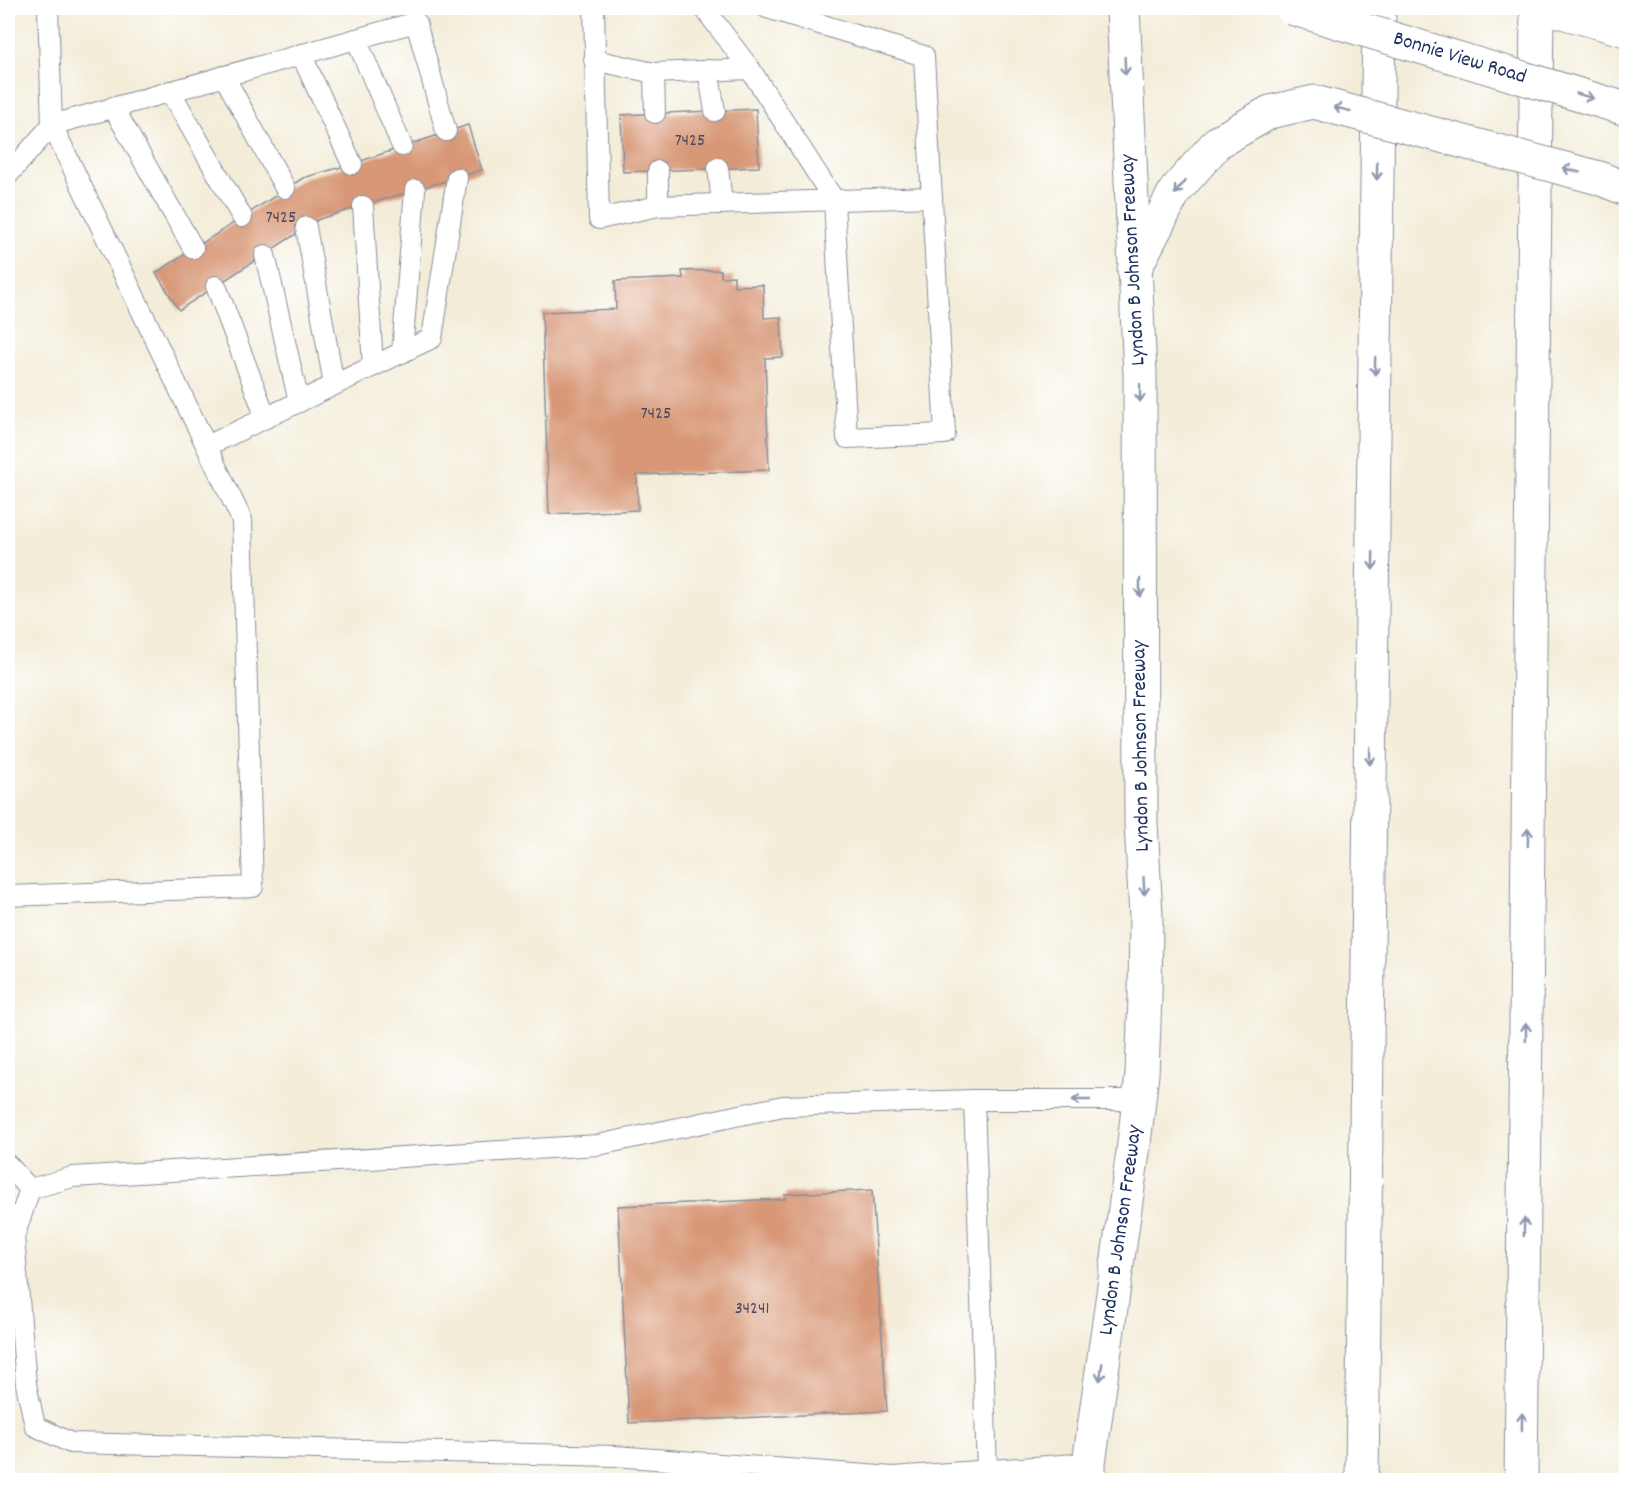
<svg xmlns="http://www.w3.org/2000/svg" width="1634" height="1488" font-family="Dekko,sans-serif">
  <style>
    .building { fill: #d89877 }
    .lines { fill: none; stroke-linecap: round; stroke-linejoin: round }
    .service-casing { stroke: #878e9b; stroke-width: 22 }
    .secondary-casing { stroke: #878e9b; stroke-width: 35 }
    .motorway-casing { stroke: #878e9b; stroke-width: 35 }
    .service { stroke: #fff; stroke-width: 20 }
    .secondary { stroke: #fff; stroke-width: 33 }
    .motorway { stroke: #fff; stroke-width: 33 }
    .secondary-bridge-casing { stroke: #878e9b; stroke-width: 35; stroke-linecap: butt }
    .secondary-bridge { stroke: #fff; stroke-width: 33 }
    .oneway { stroke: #8d97ae }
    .labels { text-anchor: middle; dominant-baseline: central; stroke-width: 6; stroke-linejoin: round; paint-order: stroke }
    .number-label { font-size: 18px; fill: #4a4964 }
    .street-label { font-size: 21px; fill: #1b2f5e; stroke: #fff }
  </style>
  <rect width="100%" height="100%" fill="#fff"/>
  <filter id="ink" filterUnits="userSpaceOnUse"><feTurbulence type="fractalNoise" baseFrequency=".0167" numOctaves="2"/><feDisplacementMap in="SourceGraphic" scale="12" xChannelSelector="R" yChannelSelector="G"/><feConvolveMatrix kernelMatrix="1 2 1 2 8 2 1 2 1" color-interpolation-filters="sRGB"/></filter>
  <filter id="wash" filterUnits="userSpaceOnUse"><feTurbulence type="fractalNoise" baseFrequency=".008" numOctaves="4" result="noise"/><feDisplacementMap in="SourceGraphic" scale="24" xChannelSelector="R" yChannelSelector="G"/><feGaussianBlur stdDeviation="1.35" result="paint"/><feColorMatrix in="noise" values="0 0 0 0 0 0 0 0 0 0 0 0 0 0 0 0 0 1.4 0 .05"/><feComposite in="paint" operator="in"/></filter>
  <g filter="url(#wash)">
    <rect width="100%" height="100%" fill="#f3ecd8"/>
    <g id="blocks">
      <g class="building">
        <polygon points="756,109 759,167 623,172 621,115"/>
        <polygon points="468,125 482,170 319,219 179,310 156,273 303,178 352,164"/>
        <polygon points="721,270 721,277 734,276 734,286 763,285 764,318 781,317 783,357 765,358 769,470 637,475 638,510 549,514 542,312 616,309 615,281 683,278 682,271"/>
        <polygon points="872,1190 887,1411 629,1423 618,1206 785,1199 785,1194"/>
      </g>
    </g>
  </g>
  <g filter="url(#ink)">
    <use href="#blocks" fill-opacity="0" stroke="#878e9b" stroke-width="1.5"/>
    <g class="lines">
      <g class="service-casing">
        <g id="service">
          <polyline points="594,8 599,219 658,206 932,197"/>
          <polyline points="704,8 750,69 834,200 847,438 945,434 924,56 767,8"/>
          <polyline points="356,39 402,146"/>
          <polyline points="301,54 352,164"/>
          <polyline points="594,60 654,73 750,69"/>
          <polyline points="708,70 715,111"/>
          <polyline points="654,73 655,113"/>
          <polyline points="224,76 285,188"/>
          <polyline points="170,91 242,217"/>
          <polyline points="113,107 193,248"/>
          <polyline points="718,168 722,203"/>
          <polyline points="8,175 52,125 416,22 446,131"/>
          <polyline points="363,206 373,366"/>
          <polyline points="658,206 658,171"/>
          <polyline points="306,227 334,385"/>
          <polyline points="265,255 299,402"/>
          <polyline points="216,286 266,418"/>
          <polyline points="402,353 415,190"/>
          <polyline points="207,446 432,338 457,178"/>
          <polyline points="8,896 253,887 242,520 52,125 48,8"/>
          <polyline points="974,1100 987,1470"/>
          <polyline points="8,1165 30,1189"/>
          <polyline points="1089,1463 893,1477 615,1456 71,1443 35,1426 26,1384 14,1237 30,1189 73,1177 598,1145 783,1106 974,1100 1139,1100"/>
        </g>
      </g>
      <g class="secondary-casing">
        <g id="secondary">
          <polyline points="1548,8 1626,30"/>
          <polyline points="1134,270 1175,191 1218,142"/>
          <path id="s1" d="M1089,1480V1463L1133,1152L1142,1074L1145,997L1146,916L1141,823L1140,374L1123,8"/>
        </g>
      </g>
      <g class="motorway-casing">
        <g id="motorway">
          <polyline points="1362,1480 1379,8"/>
          <polyline points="1521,1480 1537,8"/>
        </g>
      </g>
      <use href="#service" class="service"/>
      <use href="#secondary" class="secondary"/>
      <use href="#motorway" class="motorway"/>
      <g class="secondary-bridge-casing">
        <g id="secondary-bridge">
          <path id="s2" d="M1291,8L1626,109"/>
          <polyline points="1218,142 1270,112 1314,102 1599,178 1626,189"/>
        </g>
      </g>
      <use href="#secondary-bridge" class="secondary-bridge"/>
    </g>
    <defs><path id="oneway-shaft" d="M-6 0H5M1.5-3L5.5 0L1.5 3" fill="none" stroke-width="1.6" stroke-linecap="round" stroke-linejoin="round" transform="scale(1.5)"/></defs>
    <g class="oneway">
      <use href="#oneway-shaft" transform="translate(1125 66) rotate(88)"/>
      <use href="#oneway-shaft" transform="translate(1585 96) rotate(17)"/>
      <use href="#oneway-shaft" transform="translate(1342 109) rotate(-165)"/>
      <use href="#oneway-shaft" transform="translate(1571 170) rotate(-165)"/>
      <use href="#oneway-shaft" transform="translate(1377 171) rotate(91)"/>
      <use href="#oneway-shaft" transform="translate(1180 187) rotate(128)"/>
      <use href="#oneway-shaft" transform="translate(1375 366) rotate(91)"/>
      <use href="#oneway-shaft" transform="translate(1140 393) rotate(90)"/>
      <use href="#oneway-shaft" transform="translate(1373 561) rotate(91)"/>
      <use href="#oneway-shaft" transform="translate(1140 588) rotate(90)"/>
      <use href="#oneway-shaft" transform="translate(1370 756) rotate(91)"/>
      <use href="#oneway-shaft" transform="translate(1528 837) rotate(-89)"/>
      <use href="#oneway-shaft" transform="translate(1144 886) rotate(87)"/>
      <use href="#oneway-shaft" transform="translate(1526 1032) rotate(-89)"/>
      <use href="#oneway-shaft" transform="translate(1081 1100) rotate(-180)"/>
      <use href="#oneway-shaft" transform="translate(1524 1227) rotate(-89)"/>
      <use href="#oneway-shaft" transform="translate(1101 1372) rotate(98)"/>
      <use href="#oneway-shaft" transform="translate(1522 1422) rotate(-89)"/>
    </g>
  </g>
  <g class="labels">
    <g class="number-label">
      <text x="690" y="141">7425</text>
      <text x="281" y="218">7425</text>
      <text x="656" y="414">7425</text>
      <text x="752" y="1309">34241</text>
    </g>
    <g class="street-label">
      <text stroke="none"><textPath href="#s2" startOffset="176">Bonnie View Road</textPath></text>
      <text transform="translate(1134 260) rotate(-93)">Lyndon B Johnson Freeway</text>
      <text transform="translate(1142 746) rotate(-91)">Lyndon B Johnson Freeway</text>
      <text stroke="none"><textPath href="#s1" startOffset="252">Lyndon B Johnson Freeway</textPath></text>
    </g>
  </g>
  <rect width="1634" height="1488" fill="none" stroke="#fff" stroke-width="30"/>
</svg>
